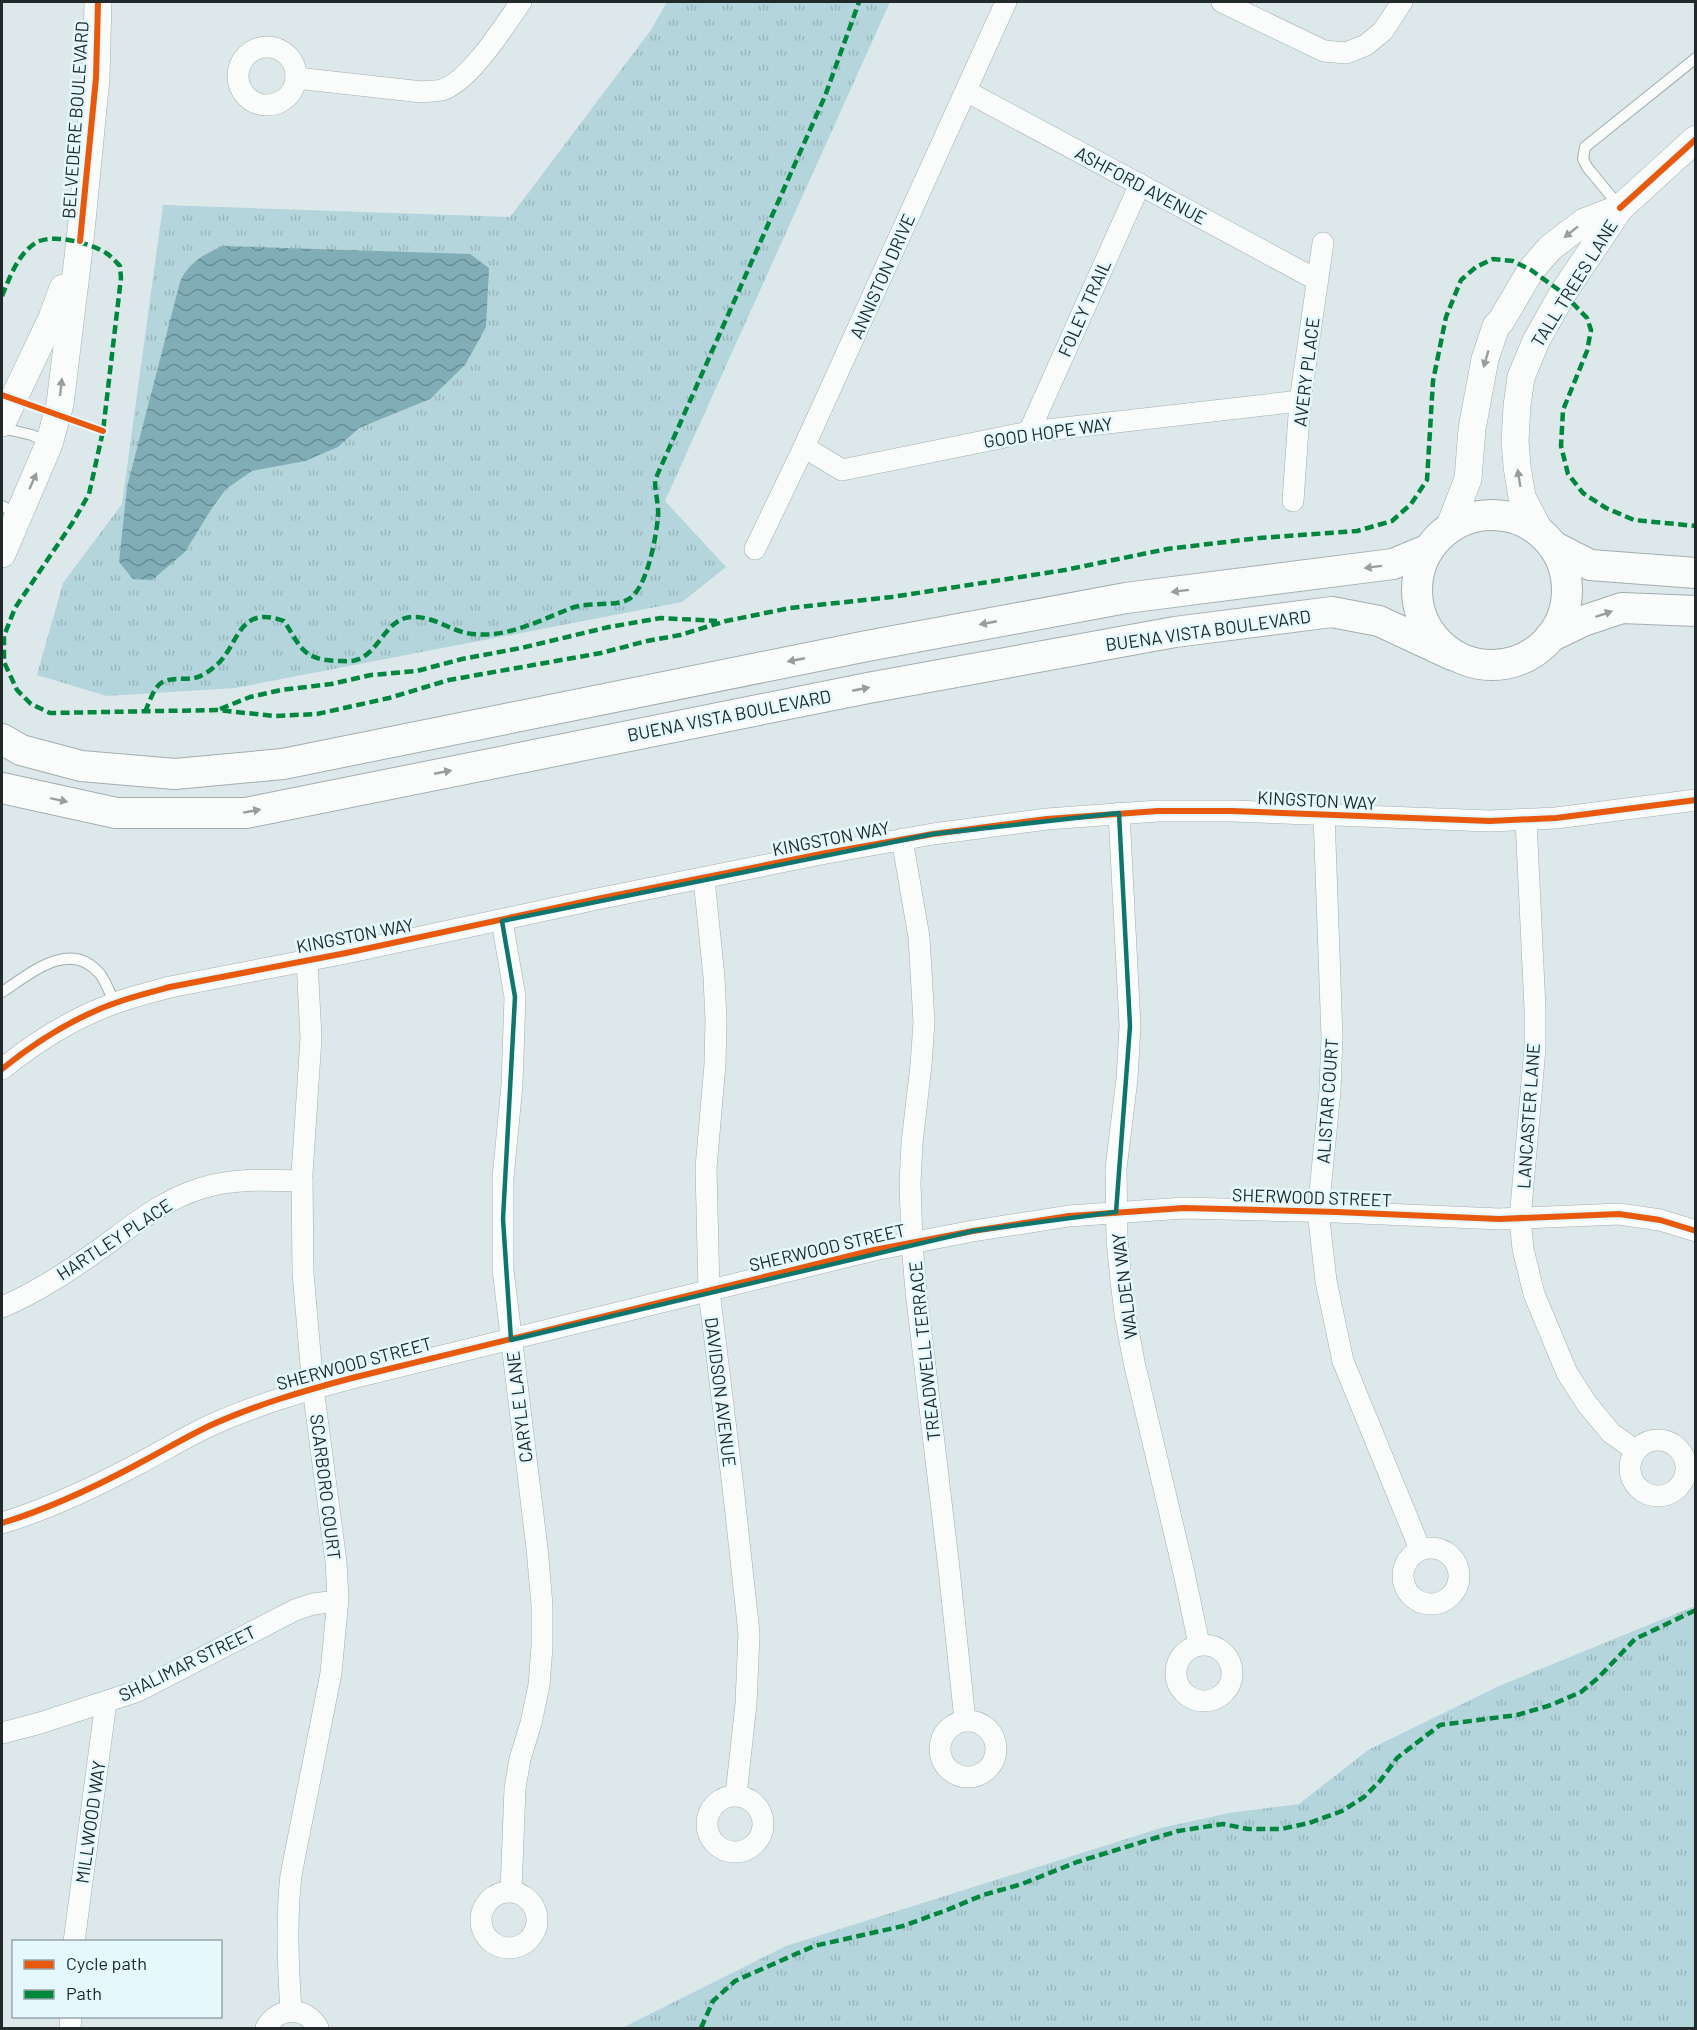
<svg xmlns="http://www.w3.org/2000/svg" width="1697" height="2030" font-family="Barlow,sans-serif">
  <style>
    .grass { fill: url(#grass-tufts) }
    .water { fill: url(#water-waves) }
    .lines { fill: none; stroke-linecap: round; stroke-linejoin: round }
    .service-casing { stroke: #a3adaf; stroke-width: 12 }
    .minor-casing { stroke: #a3adaf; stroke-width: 22 }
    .tertiary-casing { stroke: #a3adaf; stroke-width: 28 }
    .secondary-casing { stroke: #a3adaf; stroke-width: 32 }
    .service { stroke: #fafcfc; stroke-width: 10 }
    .minor { stroke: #fafcfc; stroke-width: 21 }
    .tertiary { stroke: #fafcfc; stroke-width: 27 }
    .secondary { stroke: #fafcfc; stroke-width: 30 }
    .quiet { stroke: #00873e; stroke-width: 4.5; stroke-dasharray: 9 4.5; stroke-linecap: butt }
    .cycleway-casing { stroke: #e4f8fd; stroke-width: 10 }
    .cycleway { stroke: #e8590c; stroke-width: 6 }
    .oneway { fill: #989d9e }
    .marked { fill: none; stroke: #0f766e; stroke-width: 4.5; stroke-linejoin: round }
    .labels { text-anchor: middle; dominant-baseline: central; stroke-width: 5; stroke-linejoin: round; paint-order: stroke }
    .street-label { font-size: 18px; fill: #21292b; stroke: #e4f8fd }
  </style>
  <defs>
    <pattern id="grass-tufts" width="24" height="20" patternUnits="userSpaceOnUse" patternTransform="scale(1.5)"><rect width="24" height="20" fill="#b4d5dc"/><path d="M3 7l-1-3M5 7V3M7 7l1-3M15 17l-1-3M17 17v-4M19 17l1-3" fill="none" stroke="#9ab7bd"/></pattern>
    <pattern id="water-waves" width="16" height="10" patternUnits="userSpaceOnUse" patternTransform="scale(1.5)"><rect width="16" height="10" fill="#80adb6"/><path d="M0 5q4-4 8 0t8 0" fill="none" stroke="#688d94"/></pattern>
  </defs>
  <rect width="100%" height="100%" fill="#dce8ea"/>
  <g class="grass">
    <polygon points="667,2 890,2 665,501 726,567 682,602 235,688 107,696 37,675 63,583 122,504 163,205 510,217 651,30"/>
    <polygon points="1695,1606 1695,2028 622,2028 786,1946 1161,1828 1229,1813 1299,1804 1368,1750 1499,1686"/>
  </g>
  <path class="water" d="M222,246L470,254L489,268L486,327L465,365L430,399L359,428L338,447L305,461L252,471L226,489L212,508L185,552L152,580L133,579L119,562L127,487L180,282C188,263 203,255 222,246Z"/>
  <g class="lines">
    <g class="service-casing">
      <g id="service">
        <polyline points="1620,207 1587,167 1583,159 1585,147 1696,58"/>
        <polyline points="2,428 32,435 49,444"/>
        <polyline points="2,506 18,514"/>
        <path d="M2,992C30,974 70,938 100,974C106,982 110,994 115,1003"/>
      </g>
    </g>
    <g class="minor-casing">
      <g id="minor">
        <polyline points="1222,2 1324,51 1346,53 1366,45 1383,31 1402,2"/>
        <circle cx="267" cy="76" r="29"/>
        <path d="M296,78L422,92C428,91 436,91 442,90C470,81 504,26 521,2"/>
        <polyline points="966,91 1317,280"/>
        <polyline points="1029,432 1140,184"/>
        <polyline points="804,447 842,470 1029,432 1300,401"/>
        <polyline points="1293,501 1300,401 1323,243"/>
        <polyline points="755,549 804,447 1006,2"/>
        <polyline points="1119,813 1130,1026 1127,1079 1116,1168 1117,1240 1121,1281 1125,1314 1134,1362 1184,1573 1199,1644"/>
        <polyline points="1324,814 1332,1037 1330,1091 1318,1211 1326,1281 1343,1361 1420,1549"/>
        <polyline points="1526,820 1535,1008 1535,1048 1520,1219 1523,1249 1534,1294 1567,1373 1587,1404 1611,1433 1635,1450"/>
        <polyline points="902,839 919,937 924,1022 921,1065 912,1143 910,1183 912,1243 916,1291 949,1569 965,1720"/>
        <polyline points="704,879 714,977 716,1021 715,1064 706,1168 709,1291 733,1487 749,1633 746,1704 736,1795"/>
        <polyline points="502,921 515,997 512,1085 503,1178 503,1270 537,1548 542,1605 542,1647 539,1685 531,1723 520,1759 515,1788 511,1891"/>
        <path d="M2,1069C38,1040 80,1014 124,1000C139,995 155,991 170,987L346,953L597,899L821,854L933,834L1047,819L1158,811H1232L1490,821L1556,818L1696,800"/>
        <path d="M2,1307C36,1293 70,1270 100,1249C133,1225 162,1200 202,1188C235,1178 268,1180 302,1181"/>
        <circle cx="1658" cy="1468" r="28"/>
        <path d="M2,1523C48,1509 93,1488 136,1465C161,1452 184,1438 209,1426C255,1405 303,1391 352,1378L874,1250L973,1231L1069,1216L1184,1208L1337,1212L1499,1219L1619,1214L1660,1220L1696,1231"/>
        <circle cx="1431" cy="1576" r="28"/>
        <circle cx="1204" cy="1673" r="28"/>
        <circle cx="968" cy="1749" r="28"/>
        <polyline points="2,1733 40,1723 138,1691 295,1610 313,1604 337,1601"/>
        <circle cx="735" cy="1824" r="28"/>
        <circle cx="509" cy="1920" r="28"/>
        <polyline points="74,1942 106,1702"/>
        <path d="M291,2011C288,1965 286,1921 291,1875L331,1673L338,1598L336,1562L313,1388L303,1273L302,1174L311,1038L307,960"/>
        <polyline points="70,2028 71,2016"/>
        <path d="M266,2028C278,2006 306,2006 318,2028"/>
      </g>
    </g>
    <g class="tertiary-casing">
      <g id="tertiary">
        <polyline points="2,423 52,318 63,288"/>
        <polyline points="1449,528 1468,479 1472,429 1485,359 1496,326 1501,321 1531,270 1550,248 1584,222 1620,208"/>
        <polyline points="1540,532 1522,497 1517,466 1515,441 1517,406 1521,377 1536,341 1563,293 1620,208 1696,139"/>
        <polyline points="2,554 49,444 60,404 80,241 96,78 98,2"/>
      </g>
    </g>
    <g class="secondary-casing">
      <g id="secondary">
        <circle cx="1492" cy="590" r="75"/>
        <polyline points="1553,546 1590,565 1696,573"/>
        <polyline points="1550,637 1583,621 1622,608 1696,611"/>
        <polyline points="2,739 21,750 81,766 175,774 283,764 867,646 1126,598 1393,564 1429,549"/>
        <polyline points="2,788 116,813 246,813 868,688 1175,632 1332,612 1379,621 1452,655"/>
      </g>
    </g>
    <use href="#service" class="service"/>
    <use href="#minor" class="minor"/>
    <use href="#tertiary" class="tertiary"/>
    <use href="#secondary" class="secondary"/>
    <g class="quiet">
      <path d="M2,296C10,277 17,256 34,244C49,232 91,243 106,253C111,256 116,262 120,266L121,278L103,431L89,494L73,522L15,608L4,636V662L17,690L31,704L50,713L217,710L275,716L317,714L389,698L449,680L601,653L647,641L680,635L726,621L790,608L892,597L1065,570L1167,549L1259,538L1357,531L1392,521L1411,504L1427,480L1433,381L1446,317L1461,280L1476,267L1493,259L1513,261L1531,270L1563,293L1587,318L1591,330L1587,351L1563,410L1561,446L1568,474L1583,493L1606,508L1634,520L1696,526"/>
      <polyline points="220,709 250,697 281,690 331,684 371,675 417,671 462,659 521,648 609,627 661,618 717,621"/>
      <path d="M145,712C149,703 153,689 161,683C172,676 186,681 198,677C203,675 210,671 214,667C239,649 236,603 284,621C301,647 302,660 338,661C343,661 351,662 356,660C380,653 385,618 412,617C435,616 451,632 473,634C506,638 539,621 569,609C587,601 613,607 627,600C647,591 656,537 658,517C659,505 655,493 655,480L825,96L859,2"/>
      <polyline points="701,2028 713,2001 735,1981 814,1946 903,1926 947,1910 983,1895 1022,1884 1077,1862 1178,1831 1223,1824 1248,1829 1281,1829 1309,1823 1342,1811 1364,1797 1380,1781 1397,1758 1440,1725 1517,1715 1551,1705 1581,1692 1598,1678 1635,1639 1696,1610"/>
    </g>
    <g class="cycleway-casing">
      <g id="cycleway">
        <polyline points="1620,208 1696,139"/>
        <polyline points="80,241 96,78 98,2"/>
        <polyline points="2,395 103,431"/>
        <path d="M2,1069C38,1040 80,1014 124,1000C139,995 155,991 170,987L346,953L597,899L821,854L933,834L1047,819L1158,811H1232L1490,821L1556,818L1696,800"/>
        <path d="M2,1523C48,1509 93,1488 136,1465C161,1452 184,1438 209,1426C255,1405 303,1391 352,1378L874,1250L973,1231L1069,1216L1184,1208L1337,1212L1499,1219L1619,1214L1660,1220L1696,1231"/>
      </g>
    </g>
    <use href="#cycleway" class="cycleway"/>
  </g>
  <defs><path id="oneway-solid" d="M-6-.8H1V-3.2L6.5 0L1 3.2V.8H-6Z" transform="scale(1.5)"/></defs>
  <g class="oneway">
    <use href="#oneway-solid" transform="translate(1571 232) rotate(141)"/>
    <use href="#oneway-solid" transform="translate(1486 359) rotate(106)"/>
    <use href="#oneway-solid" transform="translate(61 387) rotate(-84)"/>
    <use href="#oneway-solid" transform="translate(1519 478) rotate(-99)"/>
    <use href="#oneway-solid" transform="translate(33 481) rotate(-66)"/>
    <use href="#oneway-solid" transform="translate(1373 567) rotate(173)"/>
    <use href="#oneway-solid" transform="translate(1180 591) rotate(173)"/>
    <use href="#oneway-solid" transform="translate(1604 614) rotate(-19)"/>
    <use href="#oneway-solid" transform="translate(988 623) rotate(169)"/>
    <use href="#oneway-solid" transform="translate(796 660) rotate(169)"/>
    <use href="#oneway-solid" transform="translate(861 689) rotate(-11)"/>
    <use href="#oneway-solid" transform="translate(443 772) rotate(-11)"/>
    <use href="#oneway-solid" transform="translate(59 800) rotate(12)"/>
    <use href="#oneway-solid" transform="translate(252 811) rotate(-10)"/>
  </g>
  <path class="marked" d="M1119,813L1130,1026L1116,1212L973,1231L511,1340L503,1219L515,997L502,921L933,834Z"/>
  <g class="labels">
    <g class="street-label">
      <text transform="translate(75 120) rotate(-86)">BELVEDERE BOULEVARD</text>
      <text transform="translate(1141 185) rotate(28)">ASHFORD AVENUE</text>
      <text transform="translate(882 276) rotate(-66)">ANNISTON DRIVE</text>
      <text transform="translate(1574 283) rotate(-58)">TALL TREES LANE</text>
      <text transform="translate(1084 308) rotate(-66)">FOLEY TRAIL</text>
      <text transform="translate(1306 372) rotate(-83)">AVERY PLACE</text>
      <text transform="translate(1048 432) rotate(-8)">GOOD HOPE WAY</text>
      <text transform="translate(1208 630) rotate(-8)">BUENA VISTA BOULEVARD</text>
      <text transform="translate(729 715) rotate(-11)">BUENA VISTA BOULEVARD</text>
      <text transform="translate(1317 800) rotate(3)">KINGSTON WAY</text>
      <text transform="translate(831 838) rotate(-11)">KINGSTON WAY</text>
      <text transform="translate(355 935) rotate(-11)">KINGSTON WAY</text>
      <text transform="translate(1327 1101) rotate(-86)">ALISTAR COURT</text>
      <text transform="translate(1528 1116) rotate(-86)">LANCASTER LANE</text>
      <text transform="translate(1312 1197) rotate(2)">SHERWOOD STREET</text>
      <text transform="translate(114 1239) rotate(-33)">HARTLEY PLACE</text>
      <text transform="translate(827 1247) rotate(-13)">SHERWOOD STREET</text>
      <text transform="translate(1124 1286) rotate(-97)">WALDEN WAY</text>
      <text transform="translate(924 1351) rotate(-96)">TREADWELL TERRACE</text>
      <text transform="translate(354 1363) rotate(-15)">SHERWOOD STREET</text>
      <text transform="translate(721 1392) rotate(83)">DAVIDSON AVENUE</text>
      <text transform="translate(519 1407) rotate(-97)">CARYLE LANE</text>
      <text transform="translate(326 1487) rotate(83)">SCARBORO COURT</text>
      <text transform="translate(187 1663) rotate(-26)">SHALIMAR STREET</text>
      <text transform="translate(90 1822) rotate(-82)">MILLWOOD WAY</text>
    </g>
  </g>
  <rect width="1697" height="2030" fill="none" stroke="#21292b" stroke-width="6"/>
  <rect x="12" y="1940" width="210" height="78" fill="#e4f8fd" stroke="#96a5a9" stroke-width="1.5"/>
  <rect x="24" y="1960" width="30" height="9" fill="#e8590c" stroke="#96a5a9" stroke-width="1.5"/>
  <text x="66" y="1970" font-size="18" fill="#21292b">Cycle path</text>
  <rect x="24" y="1990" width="30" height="9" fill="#00873e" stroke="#96a5a9" stroke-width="1.5"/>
  <text x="66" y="2000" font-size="18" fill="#21292b">Path</text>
</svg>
